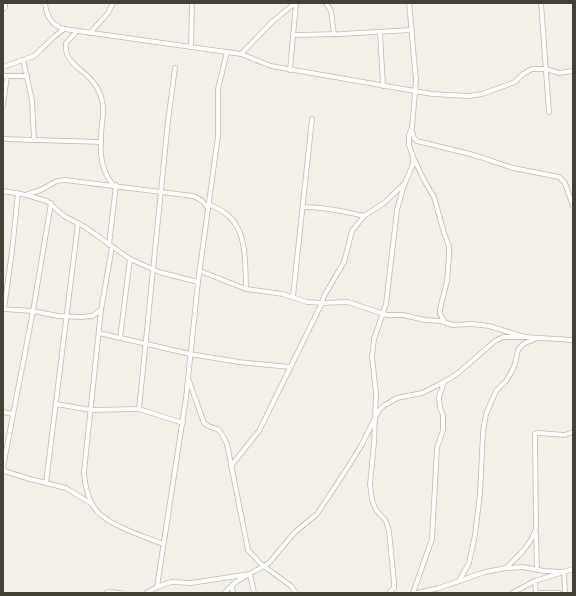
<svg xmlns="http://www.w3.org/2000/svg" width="576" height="596" font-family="'Open Sans',sans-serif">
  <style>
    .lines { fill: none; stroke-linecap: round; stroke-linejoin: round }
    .street-casing { stroke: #bcb8aa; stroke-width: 5.5 }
    .street { stroke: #fff; stroke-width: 4 }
  </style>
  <rect width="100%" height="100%" fill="#f2f0e7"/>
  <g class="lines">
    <g class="street-casing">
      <g id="street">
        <path d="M45,3C46,16 52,25 64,29L241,54L271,66L432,94L469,96L482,94L515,82L523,74L532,69H546L559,73L573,71"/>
        <polyline points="326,3 331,11 334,34"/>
        <polyline points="541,3 549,112"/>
        <polyline points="3,9 5,7 5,3"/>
        <path d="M77,31L66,43C63,62 83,69 93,82C97,87 101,95 102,101C104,108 103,116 102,123C100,145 98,167 113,185"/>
        <polyline points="380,32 383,86"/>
        <polyline points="90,33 108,13 113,3"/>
        <polyline points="294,35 341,34 412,30"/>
        <polyline points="191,47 192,3"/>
        <polyline points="241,54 272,22 295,3"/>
        <polyline points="23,60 32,100 34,140"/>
        <polyline points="3,67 34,56 55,36 64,29"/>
        <polyline points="290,70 296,3"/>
        <polyline points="3,76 27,76"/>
        <polyline points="3,106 7,76"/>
        <polyline points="412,131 414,138 417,141 474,155 513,168 559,177 565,183 573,206"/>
        <polyline points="3,139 101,142"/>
        <polyline points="413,157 425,182 434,197 444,233 449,246 449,256 447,281 440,309 440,314 445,322"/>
        <polyline points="3,191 26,195 47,201 64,216 85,227 130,259 159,272 198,282"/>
        <polyline points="28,194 41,190 57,181 65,180 193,196 201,200 208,208"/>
        <polyline points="51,203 33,311 3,467 4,471 30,479 66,488 92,504"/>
        <path d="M209,204C214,207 220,209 225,213C248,229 245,264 246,289"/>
        <path d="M303,207C324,207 343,211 364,216"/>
        <polyline points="109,245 116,185"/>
        <path d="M112,247L101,310L84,472C85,487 89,505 101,515C115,527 145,537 163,544"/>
        <polyline points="200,271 246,289 283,294 307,302 322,303 348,302 387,315 403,315 425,320 440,321 453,325 472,324 489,326 525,337 573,340"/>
        <polyline points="293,296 312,119"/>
        <polyline points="3,309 33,311 58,316 81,317 92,316 101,310"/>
        <polyline points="4,309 12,251 18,193"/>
        <polyline points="99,333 190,354 239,362 290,367"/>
        <polyline points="120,338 130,259"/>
        <path d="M189,381L204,423C208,427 212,427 217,429C222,432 224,439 227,444L248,550L261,564L291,586L296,593"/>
        <polyline points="56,404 91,410 139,409 183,423"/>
        <polyline points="139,409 168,121 175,68"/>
        <polyline points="3,412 13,414"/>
        <polyline points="231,466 259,431 322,303 324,296 344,262 352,231 364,216 384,203 403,185"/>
        <polyline points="46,483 78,223"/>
        <polyline points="536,533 537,570"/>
        <path d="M506,568C517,557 532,544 536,528L535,434L538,433L565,435L573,432"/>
        <polyline points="459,581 469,563 475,535 480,494 483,432 486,414 496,391 506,381 512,371 515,364 518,350 523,344 537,338"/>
        <polyline points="535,581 536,593"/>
        <polyline points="232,585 233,593"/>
        <polyline points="157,587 186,398 198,282 218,136 218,89 227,52"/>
        <polyline points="106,593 109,592 121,593"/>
        <polyline points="146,593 157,587 171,582 191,583 250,574 254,593"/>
        <polyline points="224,593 237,581 269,563 295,532 317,514 348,467 361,446 379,410 385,405 397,398 422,393 444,382 457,374 495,341 503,337 525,337"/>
        <polyline points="389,593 394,588 394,582 389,531 386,521 376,510 372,500 370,484 374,443 376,393 372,357 374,339 386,304 397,210 403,188 413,164 413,157 409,145 409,135 412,128 416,80 409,3"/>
        <polyline points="413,593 432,539 437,448 443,430 443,415 440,408 439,397 444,382"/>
        <polyline points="417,593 439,588 485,572 506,568 523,567 544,571 564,572 565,593"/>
        <polyline points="512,593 535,581 573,569"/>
        <polyline points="536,593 559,593"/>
      </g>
    </g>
    <use href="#street" class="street"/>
  </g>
  <rect width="576" height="596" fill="none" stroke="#444137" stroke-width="8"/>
</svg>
